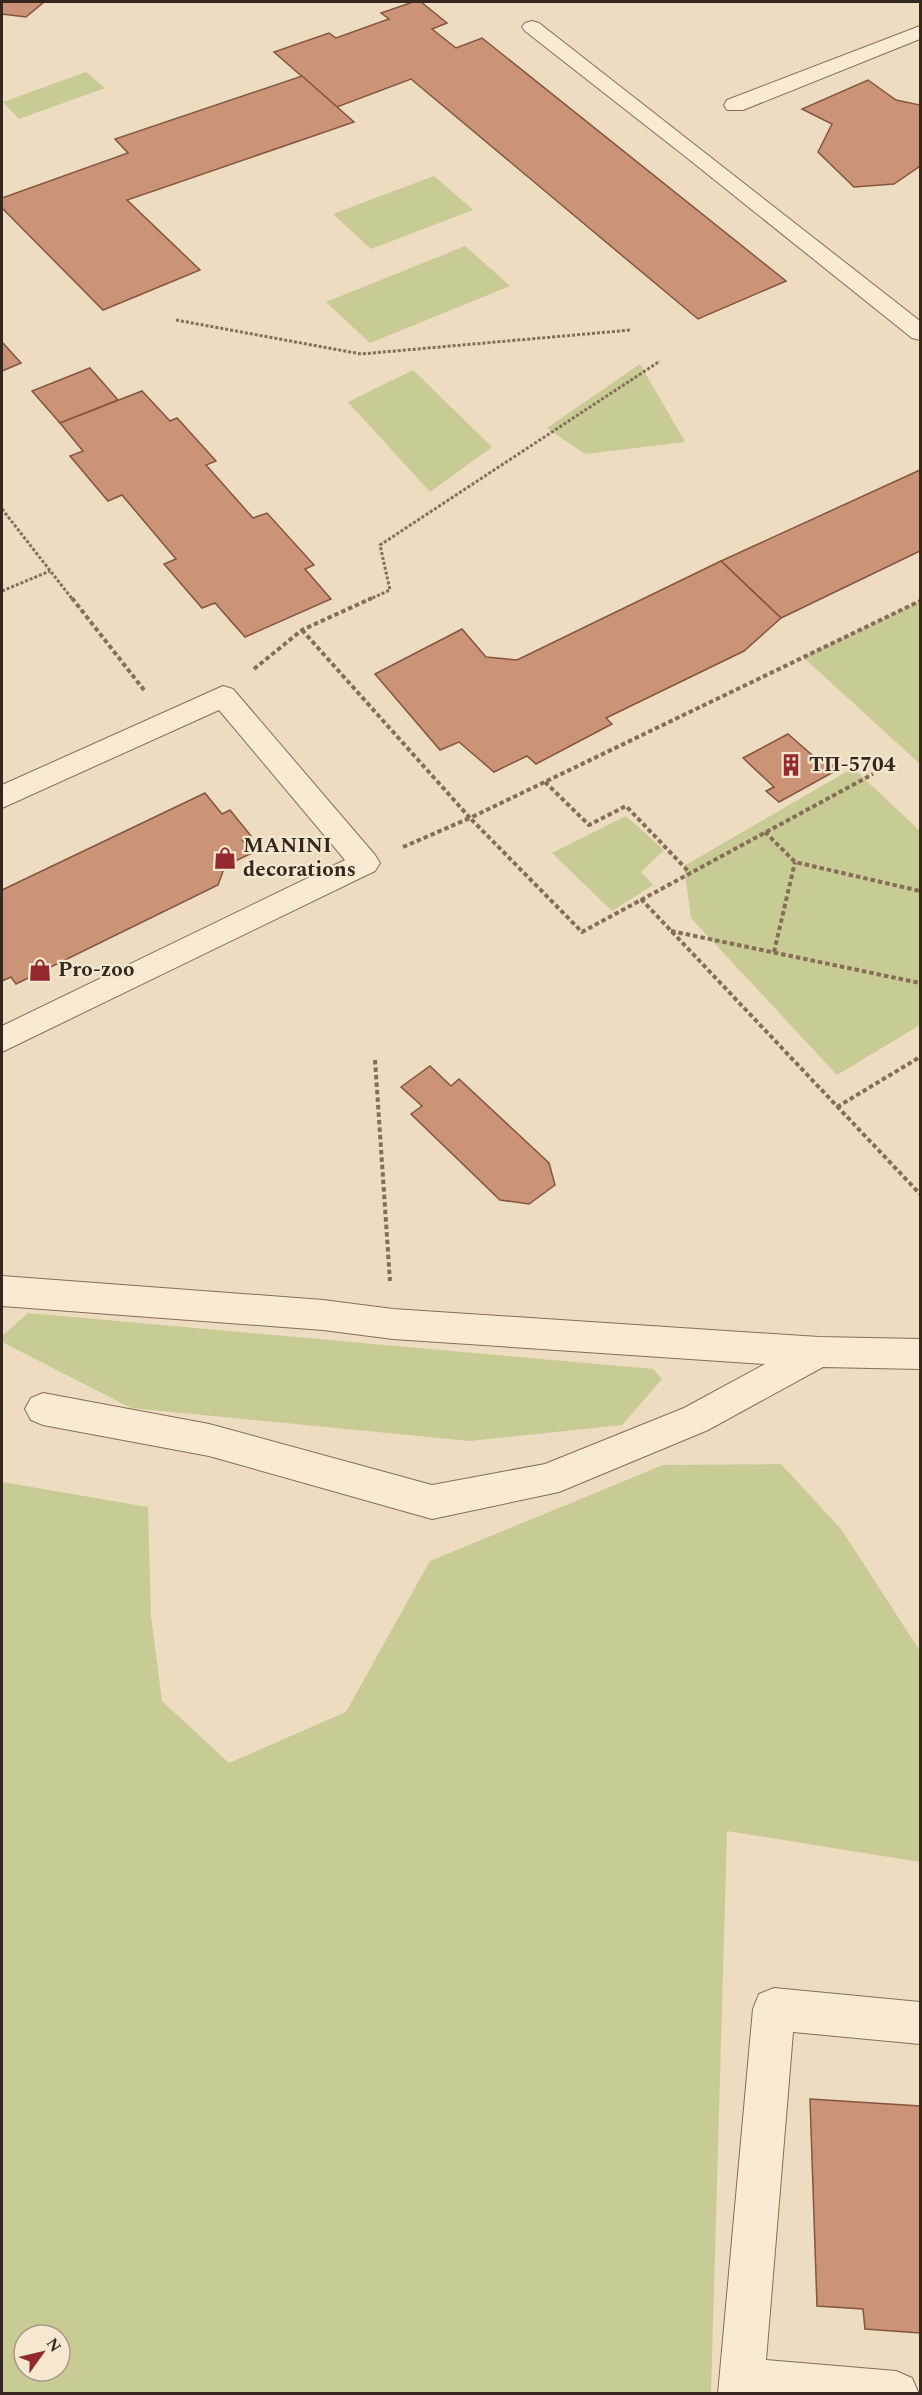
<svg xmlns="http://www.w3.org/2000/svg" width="922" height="2395" font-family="Spectral,serif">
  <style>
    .green { fill: #c8cb94; fill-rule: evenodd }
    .building { fill: #cb9476; stroke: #84553f; stroke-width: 1.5 }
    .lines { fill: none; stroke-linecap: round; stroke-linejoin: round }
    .minor-casing { stroke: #866d58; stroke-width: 2 }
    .path-far1 { stroke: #866d58; stroke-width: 3; stroke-dasharray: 3 2; stroke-linecap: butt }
    .path { stroke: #866d58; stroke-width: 4; stroke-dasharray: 4.5 3; stroke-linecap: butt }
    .minor { fill: #f8ead3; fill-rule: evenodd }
    .labels { text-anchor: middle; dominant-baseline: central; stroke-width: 4.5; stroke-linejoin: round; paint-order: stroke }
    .poi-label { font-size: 21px; font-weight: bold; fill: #35271d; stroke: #f5e7d0; text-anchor: start }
  </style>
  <rect width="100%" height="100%" fill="#eddcc0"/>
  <g class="green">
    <polygon points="86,72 105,88 19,119 3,102"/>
    <polygon points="434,176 473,210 371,249 333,214"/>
    <polygon points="465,246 510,286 370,343 326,302"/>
    <polygon points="640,364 685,442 585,454 547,428"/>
    <polygon points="413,370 492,447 430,492 348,402"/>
    <polygon points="920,601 920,764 803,657"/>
    <polygon points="853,768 920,831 920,1025 837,1075 691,918 684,866"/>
    <polygon points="626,816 664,850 641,872 653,885 612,911 552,853"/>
    <polygon points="28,1313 653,1369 662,1379 622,1425 470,1441 131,1408 2,1342 2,1336"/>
    <path d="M781,1464L841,1529L920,1651V1862L727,1831L711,2393H2V1482L148,1507L151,1616L162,1701L229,1763L346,1712L430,1561L663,1465ZM24,2335H60V2371H24Z"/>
  </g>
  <g class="building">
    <polygon points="2,2 44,2 26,17 2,14"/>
    <polygon points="413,2 421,2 447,23 432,29 456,48 482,38 786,281 698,319 411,79 337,107 274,52 329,33 336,38 389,19 381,13"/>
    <polygon points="302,76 354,122 127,200 200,270 103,310 2,208 2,198 128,153 115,139"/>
    <polygon points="868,80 896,100 920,105 920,166 894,184 854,187 818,152 832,124 802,109"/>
    <polygon points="2,342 21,363 2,371"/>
    <polygon points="90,368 118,400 60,423 32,391"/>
    <polygon points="142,391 170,421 177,418 216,461 206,465 253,518 267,513 314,565 305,569 331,599 245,637 215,603 202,608 164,564 176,559 122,495 108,501 70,456 83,451 60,423"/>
    <polygon points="920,470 920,551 781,618 721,561"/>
    <polygon points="721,561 781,618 744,651 606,718 612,724 536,764 527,756 494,772 459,742 440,750 375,674 462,629 486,657 517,660"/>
    <polygon points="788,734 819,761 825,758 837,770 779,802 766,791 774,787 743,758"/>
    <polygon points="205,793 222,814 230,810 251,836 242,840 252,853 225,866 218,885 16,984 11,977 2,981 2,890"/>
    <polygon points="430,1066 451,1086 459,1079 549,1163 555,1185 529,1204 500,1200 411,1114 422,1106 401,1087"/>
    <polygon points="810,2099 920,2106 920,2333 865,2329 863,2309 817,2306"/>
  </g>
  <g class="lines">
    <g class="minor-casing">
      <g id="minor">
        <polygon points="532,21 539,23 920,321 920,340 912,338 686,157 525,31 522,27 525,23"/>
        <polygon points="920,26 920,39 743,110 727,110 724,105 727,100"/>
        <polygon points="223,686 233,689 375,855 380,863 375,871 2,1052 2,1026 345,860 219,710 2,808 2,785"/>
        <polygon points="2,1276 323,1300 393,1309 819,1337 920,1339 920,1369 823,1367 708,1430 559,1492 432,1519 209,1456 43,1425 31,1420 25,1409 31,1398 43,1393 209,1424 432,1485 545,1464 684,1408 765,1364 393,1339 323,1330 2,1306"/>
        <polygon points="774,1988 920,2002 920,2044 793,2032 766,2360 896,2371 912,2378 919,2394 718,2394 753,2009 759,1994"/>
      </g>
    </g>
    <g class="path-far1">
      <polyline points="176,320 361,354 631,330"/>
      <polyline points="2,509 73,600"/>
      <polyline points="2,591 50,571"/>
      <polyline points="368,600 390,590 380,545 660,361"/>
    </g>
    <g class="path">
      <polyline points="72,598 144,690"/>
      <polyline points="302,630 470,818 920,601"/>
      <polyline points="254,669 302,630 372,598"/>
      <polyline points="545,782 589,825 626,806 690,873"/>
      <polyline points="765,832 795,862 920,891"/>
      <polyline points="403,847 470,818 582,932 873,774"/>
      <polyline points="641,899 920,1194"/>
      <polyline points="671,931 920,983"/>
      <polyline points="774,952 795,862"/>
      <polyline points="375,1060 390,1281"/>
      <polyline points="837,1107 920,1057"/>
    </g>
    <use href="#minor" class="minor"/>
  </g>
  <defs>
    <g id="building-bare" transform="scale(1.8)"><path d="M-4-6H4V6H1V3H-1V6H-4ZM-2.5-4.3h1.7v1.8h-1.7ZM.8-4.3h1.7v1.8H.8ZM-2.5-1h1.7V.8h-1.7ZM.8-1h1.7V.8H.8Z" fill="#942932" stroke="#f5e7d0" stroke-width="2.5" paint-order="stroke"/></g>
    <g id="shop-bare" transform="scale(1.8)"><path d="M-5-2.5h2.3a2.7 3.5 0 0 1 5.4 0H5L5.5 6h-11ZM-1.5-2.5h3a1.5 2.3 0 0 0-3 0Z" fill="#942932" stroke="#f5e7d0" stroke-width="2.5" paint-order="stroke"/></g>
  </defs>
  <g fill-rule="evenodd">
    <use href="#building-bare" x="791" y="765"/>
    <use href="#shop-bare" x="225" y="858"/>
    <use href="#shop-bare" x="40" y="970"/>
  </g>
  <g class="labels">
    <g class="poi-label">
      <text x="809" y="765">ТП-5704</text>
      <text x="243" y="846">MANINI<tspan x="243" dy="24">decorations</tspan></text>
      <text x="58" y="970">Pro-zoo</text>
    </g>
  </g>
  <rect width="922" height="2395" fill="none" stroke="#35271d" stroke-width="6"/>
  <g transform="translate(42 2353) rotate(56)"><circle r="28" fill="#f5e7d0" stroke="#a89a88" stroke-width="1.5"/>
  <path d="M0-4.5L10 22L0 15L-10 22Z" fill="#942932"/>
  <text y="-9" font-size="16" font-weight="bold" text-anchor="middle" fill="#35271d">N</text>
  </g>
</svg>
